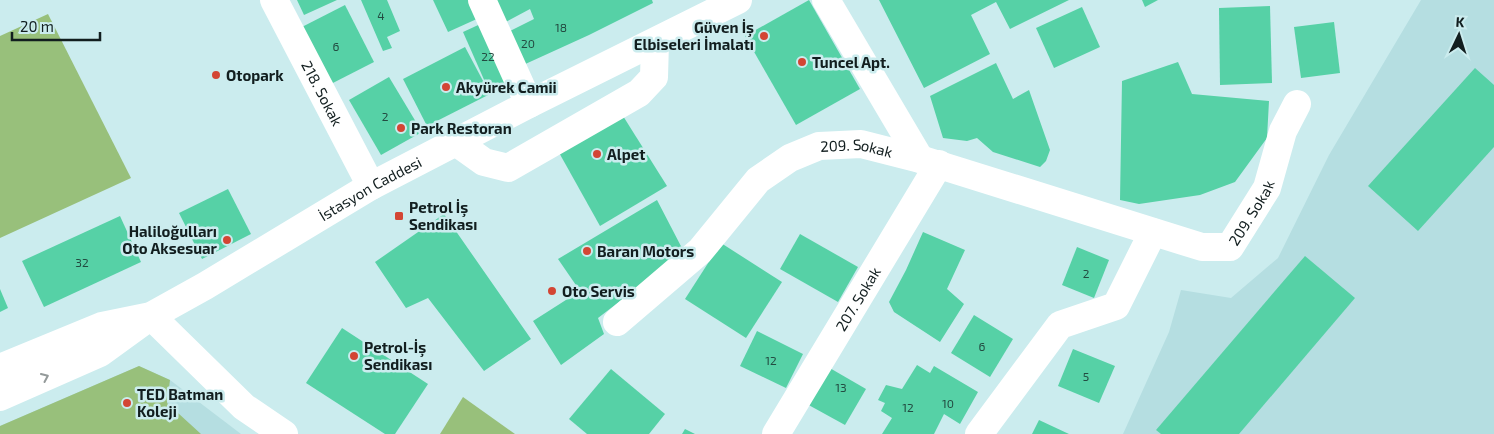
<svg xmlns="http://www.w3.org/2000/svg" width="1494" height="434" font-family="'Exo 2',sans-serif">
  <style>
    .built { fill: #b5dee1 }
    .green { fill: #98c07b }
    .building { fill: #56d1a6 }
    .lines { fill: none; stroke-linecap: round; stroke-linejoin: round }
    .minor { stroke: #fff; stroke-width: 28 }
    .oneway { stroke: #949a9a }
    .poi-dot { fill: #d34634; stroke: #cbecee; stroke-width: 2 }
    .labels { text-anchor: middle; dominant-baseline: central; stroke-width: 5; stroke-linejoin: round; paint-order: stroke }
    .number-label { font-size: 12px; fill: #234b41 }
    .poi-label { font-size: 15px; font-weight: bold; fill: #121e1f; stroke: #cbecee; text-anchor: start }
    .street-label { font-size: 15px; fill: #121e1f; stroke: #cbecee }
  </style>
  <rect width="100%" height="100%" fill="#cbecee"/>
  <g class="built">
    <polygon points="1421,0 1494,0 1494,434 1123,434 1169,332 1181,290 1231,298 1278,258 1329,155"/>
    <polygon points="139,366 170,380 241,434 0,434 0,426"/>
  </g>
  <g class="green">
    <polygon points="48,14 131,178 0,238 0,36"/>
    <polygon points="139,366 170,380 167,403 201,434 0,434 0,426"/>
    <polygon points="463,397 515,434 440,434"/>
  </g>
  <g class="building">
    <polygon points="297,0 337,0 304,15"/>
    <polygon points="361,0 387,0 400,31 387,37 392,48 383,51"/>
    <polygon points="433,0 471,0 479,18 448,32"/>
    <polygon points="487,0 652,0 653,3 589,35 521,66 506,33 534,19 530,9 500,25"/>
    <polygon points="809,0 860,89 796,125 745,36"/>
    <polygon points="879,0 1069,0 1010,29 996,2 971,15 990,54 924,88"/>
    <polygon points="1142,0 1158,0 1145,7"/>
    <polygon points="345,5 374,62 327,86 298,29"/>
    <polygon points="1270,6 1272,83 1220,85 1219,8"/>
    <polygon points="1082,7 1100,47 1054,68 1036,28"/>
    <polygon points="487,21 513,80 489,91 463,32"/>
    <polygon points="1334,22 1340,73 1301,78 1294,27"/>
    <polygon points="465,47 490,94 427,126 403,79"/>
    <polygon points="1178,62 1192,94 1269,101 1267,138 1235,182 1200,195 1139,204 1120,200 1122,81"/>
    <polygon points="996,63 1013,99 1029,90 1050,150 1046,161 1040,167 993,152 977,138 967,141 943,138 930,96"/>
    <polygon points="1475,68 1494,85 1494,147 1418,231 1368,186"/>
    <polygon points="389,77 422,132 381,155 349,100"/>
    <polygon points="618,108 667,186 600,226 557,149"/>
    <polygon points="228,189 251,234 202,259 179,213"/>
    <polygon points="657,200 684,252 598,318 604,334 561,365 533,321 580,291 558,259"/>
    <polygon points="444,214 531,339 484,371 428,298 406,308 375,262"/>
    <polygon points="120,216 141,262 44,307 22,261"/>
    <polygon points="923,232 965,250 947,289 964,304 940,342 894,312 889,302 906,270"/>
    <polygon points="800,234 858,267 838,302 780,269"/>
    <polygon points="721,243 782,282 746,338 685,299"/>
    <polygon points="1077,247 1109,260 1094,298 1062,285"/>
    <polygon points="1305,256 1355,298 1239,434 1161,434 1156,430"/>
    <polygon points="0,289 8,308 0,312"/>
    <polygon points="974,315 1013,339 990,377 951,353"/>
    <polygon points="342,328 428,384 395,434 385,434 306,383"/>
    <polygon points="757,331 803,354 786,388 740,366"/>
    <polygon points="1073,349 1115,366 1099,403 1058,386"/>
    <polygon points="917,365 930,373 934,366 978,392 960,424 944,414 934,434 882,434 892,418 881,411 885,403 878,400 886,385 902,389"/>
    <polygon points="828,367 866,389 845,425 805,403"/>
    <polygon points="611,369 665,414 649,434 587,434 569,419"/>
    <polygon points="1039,420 1069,434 1032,434"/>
    <polygon points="685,429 695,434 682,434"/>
  </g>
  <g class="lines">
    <g class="minor">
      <path id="s1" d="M274,0L371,186"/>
      <polyline points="482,0 529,104"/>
      <polyline points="826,0 920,159"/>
      <polyline points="456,142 484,162 508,168 639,93 654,77 655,42"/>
      <path id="s2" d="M617,322L700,251L758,180L790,158L819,146L861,144L920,159L1202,247H1230L1267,188L1283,131L1297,104"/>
      <path id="s3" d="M0,368L102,326L151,316L205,286L371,186L529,104L738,0"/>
      <polyline points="0,397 100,353 151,316 244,407 284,434"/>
      <path id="s4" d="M776,434L939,164"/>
      <polyline points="979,434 1060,325 1116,306 1153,232"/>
    </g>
  </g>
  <defs><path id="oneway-chevron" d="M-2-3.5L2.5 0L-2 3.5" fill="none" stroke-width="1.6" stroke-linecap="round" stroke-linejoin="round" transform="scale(1.25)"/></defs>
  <use class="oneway" href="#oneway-chevron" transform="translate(45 377) rotate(-24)"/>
  <g class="poi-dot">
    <circle cx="764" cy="36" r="5"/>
    <circle cx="802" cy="62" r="5"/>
    <circle cx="216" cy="75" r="5"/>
    <circle cx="446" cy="87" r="5"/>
    <circle cx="401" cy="128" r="5"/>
    <circle cx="597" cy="154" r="5"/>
    <rect x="394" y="211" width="10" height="10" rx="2.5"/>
    <circle cx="227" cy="240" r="5"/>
    <circle cx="587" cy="251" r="5"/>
    <circle cx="552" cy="291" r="5"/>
    <circle cx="354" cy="356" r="5"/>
    <circle cx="127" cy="403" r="5"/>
  </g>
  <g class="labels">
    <g class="number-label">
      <text x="381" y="15">4</text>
      <text x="561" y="27">18</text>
      <text x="528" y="43">20</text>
      <text x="336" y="46">6</text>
      <text x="488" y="56">22</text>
      <text x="385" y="116">2</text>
      <text x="82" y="262">32</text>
      <text x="1086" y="273">2</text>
      <text x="982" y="346">6</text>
      <text x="771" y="360">12</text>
      <text x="1086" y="376">5</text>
      <text x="841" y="387">13</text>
      <text x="948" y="403">10</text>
      <text x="908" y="407">12</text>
    </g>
    <g class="poi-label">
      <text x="754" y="27" text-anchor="end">Güven İş<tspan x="754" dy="17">Elbiseleri İmalatı</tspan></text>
      <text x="812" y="62">Tuncel Apt.</text>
      <text x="226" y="75">Otopark</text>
      <text x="456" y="87">Akyürek Camii</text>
      <text x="411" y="128">Park Restoran</text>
      <text x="607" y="154">Alpet</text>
      <text x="409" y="207">Petrol İş<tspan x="409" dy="17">Sendikası</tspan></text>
      <text x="217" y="231" text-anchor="end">Haliloğulları<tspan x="217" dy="17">Oto Aksesuar</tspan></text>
      <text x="597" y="251">Baran Motors</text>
      <text x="562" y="291">Oto Servis</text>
      <text x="364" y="347">Petrol-İş<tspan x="364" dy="17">Sendikası</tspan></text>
      <text x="137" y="394">TED Batman<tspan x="137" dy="17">Koleji</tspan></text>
    </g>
    <g class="street-label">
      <text stroke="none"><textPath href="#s1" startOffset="105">218. Sokak</textPath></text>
      <text stroke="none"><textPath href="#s2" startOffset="309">209. Sokak</textPath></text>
      <text stroke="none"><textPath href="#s3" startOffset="414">İstasyon Caddesi</textPath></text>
      <text stroke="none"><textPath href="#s2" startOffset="738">209. Sokak</textPath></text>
      <text stroke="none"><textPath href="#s4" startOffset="158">207. Sokak</textPath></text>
    </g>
  </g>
  <g transform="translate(1459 35) rotate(4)" stroke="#cbecee" stroke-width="4" paint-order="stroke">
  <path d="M0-4L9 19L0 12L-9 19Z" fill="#121e1f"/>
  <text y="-8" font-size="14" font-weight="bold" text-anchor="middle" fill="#121e1f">K</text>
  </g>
  <path d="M12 32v8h88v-8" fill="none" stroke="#121e1f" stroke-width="2.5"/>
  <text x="20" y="32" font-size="15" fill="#121e1f" stroke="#cbecee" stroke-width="4" paint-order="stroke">20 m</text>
</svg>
